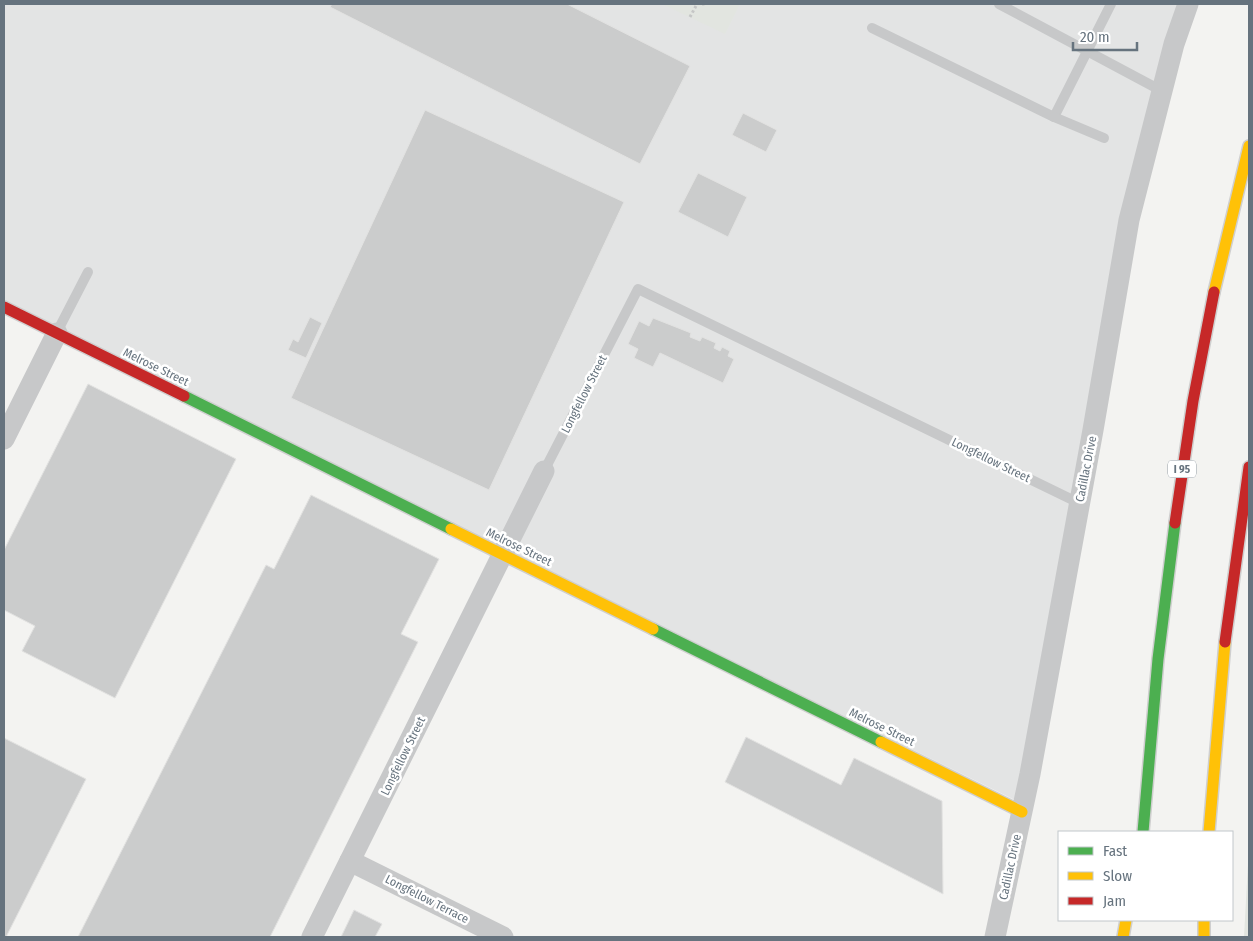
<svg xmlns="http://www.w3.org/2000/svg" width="1253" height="941" font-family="'Fira Sans Condensed',sans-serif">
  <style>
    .built { fill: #e3e4e4 }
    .green { fill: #e2e5e0 }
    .building { fill: #cbcccc; stroke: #e2e2e1 }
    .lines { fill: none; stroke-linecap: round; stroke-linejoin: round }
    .fast-casing { stroke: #cfcfcf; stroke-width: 14 }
    .slow-casing { stroke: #cfcfcf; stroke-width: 14 }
    .jam-casing { stroke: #cfcfcf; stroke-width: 14 }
    .path { stroke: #c5c6c6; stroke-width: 3; stroke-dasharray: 2.5 2.5; stroke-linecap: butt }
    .lane { stroke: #c7c8c9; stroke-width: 10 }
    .street { stroke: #c7c8c9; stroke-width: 21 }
    .fast { stroke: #4caf50; stroke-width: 11 }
    .slow { stroke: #ffc107; stroke-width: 11 }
    .jam { stroke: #c62828; stroke-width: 11 }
    .labels { text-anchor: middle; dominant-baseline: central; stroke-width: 5; stroke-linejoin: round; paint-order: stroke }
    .shield { fill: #fff; stroke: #949da5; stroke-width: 1 }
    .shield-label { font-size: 11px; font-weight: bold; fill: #66737e }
    .street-label { font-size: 12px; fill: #66737e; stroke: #fff }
  </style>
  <rect width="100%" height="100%" fill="#f3f3f1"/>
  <polygon class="built" points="4,4 1185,4 1173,39 1023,804 4,302"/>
  <g class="green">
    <polygon points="662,4 740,4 725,34"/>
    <polygon points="1249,845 1249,937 1244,937"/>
  </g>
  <g class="building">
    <polygon points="332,4 567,4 690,66 640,164 330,7"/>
    <polygon points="425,110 624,202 489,490 291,398"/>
    <polygon points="743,113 777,130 766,152 732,135"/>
    <polygon points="698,173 747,197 728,237 678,212"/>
    <polygon points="310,317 322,323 306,358 288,350 293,339 298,342"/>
    <polygon points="653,318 691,333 690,337 700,341 702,337 716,343 714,348 720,351 722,347 730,351 728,356 734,359 723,383 660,353 653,367 634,358 638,349 628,344 639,321 649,326"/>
    <polygon points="88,384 236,459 115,698 22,651 35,626 4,610 4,550"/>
    <polygon points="311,495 439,559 401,634 418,642 270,937 78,937 266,565 274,569"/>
    <polygon points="746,737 841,785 854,758 942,801 943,894 725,782"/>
    <polygon points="4,738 86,779 6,937 4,937"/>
    <polygon points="354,910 382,924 375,937 341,937"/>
  </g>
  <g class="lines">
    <g class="fast-casing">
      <g id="fast">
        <polyline points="184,396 451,529"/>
        <polyline points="653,629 881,742"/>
        <polyline points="1143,832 1158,659 1175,523"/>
      </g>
    </g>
    <g class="slow-casing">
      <g id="slow">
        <polyline points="1214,292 1249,146"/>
        <polyline points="451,529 653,629"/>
        <polyline points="881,742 1022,812"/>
        <polyline points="1209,832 1225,642"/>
        <polyline points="1204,920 1204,937"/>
        <polyline points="1123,937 1126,920"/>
      </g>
    </g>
    <g class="jam-casing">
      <g id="jam">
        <polyline points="4,307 184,396"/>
        <polyline points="1175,523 1193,401 1214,292"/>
        <polyline points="1225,642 1249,467"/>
      </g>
    </g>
    <g class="path">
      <polyline points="702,4 706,4"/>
      <polyline points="690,17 697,4"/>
    </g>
    <g class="lane">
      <polyline points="999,4 1162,91"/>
      <polyline points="872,28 1054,117 1111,4"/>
      <polyline points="1054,117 1104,138"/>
      <polyline points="57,332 88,272"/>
      <polyline points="544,471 638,289 1079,503"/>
    </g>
    <g class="street">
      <polyline points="4,439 57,333"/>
      <polyline points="350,861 503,937"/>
      <polyline points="312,937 544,471"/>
      <polyline points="995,937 1030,774 1093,430 1129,220 1174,44 1188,4"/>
    </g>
    <use href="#fast" class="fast"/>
    <use href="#slow" class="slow"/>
    <use href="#jam" class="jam"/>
  </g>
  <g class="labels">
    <rect class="shield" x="1168" y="460.5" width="28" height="17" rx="4"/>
    <g class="shield-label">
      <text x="1182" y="469">I 95</text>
    </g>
    <g class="street-label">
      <text transform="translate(156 367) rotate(26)">Melrose Street</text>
      <text transform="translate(584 394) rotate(-63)">Longfellow Street</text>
      <text transform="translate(991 460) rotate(26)">Longfellow Street</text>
      <text transform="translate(1086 469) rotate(-79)">Cadillac Drive</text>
      <text transform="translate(519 547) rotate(26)">Melrose Street</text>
      <text transform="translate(882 727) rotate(26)">Melrose Street</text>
      <text transform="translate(403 756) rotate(-64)">Longfellow Street</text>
      <text transform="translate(1010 867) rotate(-78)">Cadillac Drive</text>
      <text transform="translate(427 899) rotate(27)">Longfellow Terrace</text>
    </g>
  </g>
  <rect width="1253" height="941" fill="none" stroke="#66737e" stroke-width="10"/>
  <rect x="1058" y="831" width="175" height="90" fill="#ffffff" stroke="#c2c7cb"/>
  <rect x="1068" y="847" width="25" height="8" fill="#4caf50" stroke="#c2c7cb"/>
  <text x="1103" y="856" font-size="15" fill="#66737e">Fast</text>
  <rect x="1068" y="872" width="25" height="8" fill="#ffc107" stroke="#c2c7cb"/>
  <text x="1103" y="881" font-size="15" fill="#66737e">Slow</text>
  <rect x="1068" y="897" width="25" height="8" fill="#c62828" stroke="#c2c7cb"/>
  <text x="1103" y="906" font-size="15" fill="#66737e">Jam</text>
  <path d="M1073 42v8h64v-8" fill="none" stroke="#66737e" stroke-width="2.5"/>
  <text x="1080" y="42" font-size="15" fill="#66737e" stroke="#ffffff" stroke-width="4" paint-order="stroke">20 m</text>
</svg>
